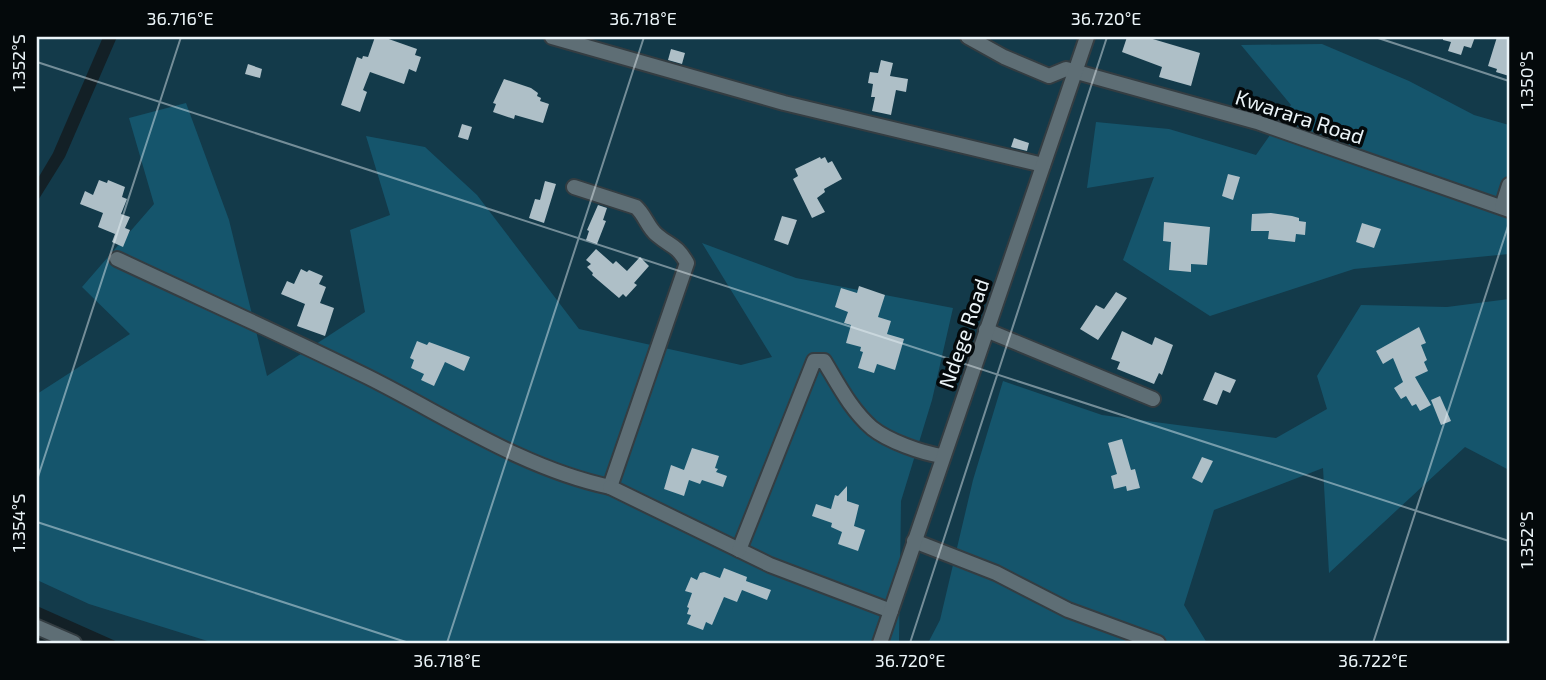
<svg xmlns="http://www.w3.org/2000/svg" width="1546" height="680" font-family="'Exo 2',sans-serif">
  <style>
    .green { fill: #133a4a }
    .forest { fill: #15556c }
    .building { fill: #aebfc7 }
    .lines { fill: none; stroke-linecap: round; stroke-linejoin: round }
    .street-casing { stroke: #343d42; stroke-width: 18 }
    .street { stroke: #5e6e75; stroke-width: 14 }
    .ticks { fill: none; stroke: #ebf4f8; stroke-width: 2; stroke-opacity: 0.45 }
    .labels { text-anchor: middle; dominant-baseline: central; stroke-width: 7; stroke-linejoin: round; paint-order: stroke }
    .street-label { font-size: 21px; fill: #ebf4f8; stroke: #04090b }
    .neatline { fill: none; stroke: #ebf4f8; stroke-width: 2.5 }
    .ticks-label { font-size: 18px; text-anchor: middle; fill: #ebf4f8 }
  </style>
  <rect width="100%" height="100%" fill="#132026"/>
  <g class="green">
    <polygon points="37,37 103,37 53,153 37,180"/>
    <polygon points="117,37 1509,37 1509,643 120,643 37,606 37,202 65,157"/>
  </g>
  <g class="forest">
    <polygon points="1322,44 1409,81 1474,115 1509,125 1509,254 1354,269 1210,316 1123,260 1154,177 1087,188 1096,122 1169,129 1256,155 1291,105 1241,45"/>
    <polygon points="186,103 229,220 267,376 365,312 350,230 390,215 366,136 425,147 477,195 579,329 741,365 772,357 702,243 796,278 953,308 932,400 901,501 899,643 214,643 89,604 37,580 37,394 130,334 82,287 154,204 129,118"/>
    <polygon points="1509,299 1509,470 1465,447 1329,573 1323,468 1214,510 1184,605 1207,643 928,643 940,620 973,480 1003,381 1102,415 1276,438 1327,409 1317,376 1361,305 1447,307"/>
  </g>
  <g class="building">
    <polygon points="375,37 383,37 417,49 415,55 421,57 416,72 409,69 404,84 370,72 363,90 367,92 360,112 341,105 357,57 362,59 363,56 368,57"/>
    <polygon points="1127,37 1146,37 1200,53 1191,86 1159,77 1162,67 1122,52"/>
    <polygon points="1443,37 1475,37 1471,48 1464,46 1461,55 1448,51 1451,42 1443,40"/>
    <polygon points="1497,37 1509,37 1509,76 1496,72 1497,69 1488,66"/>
    <polygon points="671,49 685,53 682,64 668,60"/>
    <polygon points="881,60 893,63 890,76 908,79 906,92 896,90 891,115 872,111 875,97 871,97 873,84 868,83 870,72 878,73"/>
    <polygon points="248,64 262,69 260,78 245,74"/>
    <polygon points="504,79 531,88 538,93 537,96 541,98 540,101 549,104 543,123 515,115 514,119 493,112 496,104 493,103"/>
    <polygon points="462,124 472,127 468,140 458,137"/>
    <polygon points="1014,138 1029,143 1027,151 1011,147"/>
    <polygon points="820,157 821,159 825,157 828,163 832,161 842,179 824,189 825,192 817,198 825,212 812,218 793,179 798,176 795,169"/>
    <polygon points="1228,174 1240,177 1233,200 1222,196"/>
    <polygon points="99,180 107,183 108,180 125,187 122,197 127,199 121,214 130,217 125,228 130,230 123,247 112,242 115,234 98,227 103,213 80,204 85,191 93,195"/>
    <polygon points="545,181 556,184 544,223 529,218 535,199 540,200"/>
    <polygon points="598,205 607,208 603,220 606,221 597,244 586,240 589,231 587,230"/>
    <polygon points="1271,213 1292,216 1299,218 1299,221 1306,222 1305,235 1296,234 1295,242 1268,239 1269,231 1251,231 1252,214"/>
    <polygon points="782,216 797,220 788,245 774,240"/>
    <polygon points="1164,222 1210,227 1207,265 1191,264 1191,272 1169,270 1171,242 1163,241"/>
    <polygon points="1362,223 1381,229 1374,248 1356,242"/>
    <polygon points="596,249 613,264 616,261 627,271 640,257 649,266 634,283 637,285 626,297 623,294 619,298 592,275 593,273 587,267 591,264 586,260"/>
    <polygon points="301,269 307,272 309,270 323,276 319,284 326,287 320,303 334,308 325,336 297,326 305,304 281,294 287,281 294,284"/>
    <polygon points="859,286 885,295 878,317 891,321 887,334 904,339 895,370 877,364 874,373 858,368 863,352 860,351 861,347 846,343 851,325 844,323 848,312 835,307 841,288 857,293"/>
    <polygon points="1116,292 1127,298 1098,340 1080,329 1096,305 1104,309"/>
    <polygon points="1419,327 1426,343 1421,345 1427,360 1424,362 1428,371 1415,377 1431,405 1420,411 1416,404 1412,406 1406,396 1401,399 1394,388 1403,382 1393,358 1383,364 1376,351"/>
    <polygon points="1122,331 1152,345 1155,337 1173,345 1162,375 1159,373 1154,384 1117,369 1120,362 1111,359"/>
    <polygon points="417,341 427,345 429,342 470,357 464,371 445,362 434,386 421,380 424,374 411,368 414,360 410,358"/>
    <polygon points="1215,372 1236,380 1230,393 1223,390 1217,405 1203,400"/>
    <polygon points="1440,396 1451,421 1441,425 1431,400"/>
    <polygon points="1122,439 1131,470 1135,469 1140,488 1127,491 1126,486 1114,489 1111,476 1117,474 1108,443"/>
    <polygon points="692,448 719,456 715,468 718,469 716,472 727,476 723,487 702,480 700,484 689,480 684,496 664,489 671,465 684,470"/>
    <polygon points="1202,457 1213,461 1202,483 1192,478"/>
    <polygon points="847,486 847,501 859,505 854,526 865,530 858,551 838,544 842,532 831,527 832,523 812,516 816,504 831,509 835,495 838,496"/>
    <polygon points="724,568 747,577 746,581 771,590 767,600 742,590 737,602 724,597 712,625 706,622 703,630 687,624 691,615 687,614 689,608 687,607 692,593 685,591 691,577 697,580 700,573 704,572 720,578"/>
  </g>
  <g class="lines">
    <g class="street-casing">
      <g id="street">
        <polyline points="552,37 784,103 1043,165"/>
        <polyline points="968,37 1004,57 1049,76 1066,69 1257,122 1509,210"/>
        <polyline points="1502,207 1509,185"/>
        <path d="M117,259C200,298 285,336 368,377C448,417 522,468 610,487L687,263C676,244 671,247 657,235C648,228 645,215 636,207L574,187"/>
        <polyline points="986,330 1153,399"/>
        <polyline points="610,487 770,565 891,611"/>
        <polyline points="914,541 996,573 1068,610 1158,643"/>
        <path d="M739,550L814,361H824C838,384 851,410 872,428C888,441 922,453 942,456"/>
        <polyline points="37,627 74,643"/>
        <polyline points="880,643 1087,37"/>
      </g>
    </g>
    <use href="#street" class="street"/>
  </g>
  <path class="ticks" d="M1375,37L1509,81M37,62L1509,541M37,480L181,37M37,522L409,643M447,643L644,37M910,643L1107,37M1373,643L1509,223"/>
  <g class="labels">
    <g class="street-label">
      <text transform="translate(1300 116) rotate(18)">Kwarara Road</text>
      <text transform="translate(963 333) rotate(-71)">Ndege Road</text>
    </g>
  </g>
  <rect width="1546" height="680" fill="none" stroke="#04090b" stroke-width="77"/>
  <rect x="38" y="38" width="1470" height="604" class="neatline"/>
  <g class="ticks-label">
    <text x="180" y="25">36.716°E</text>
    <text x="643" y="25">36.718°E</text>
    <text x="1106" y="25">36.720°E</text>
    <text transform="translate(19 63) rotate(-90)" y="6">1.352°S</text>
    <text transform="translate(1527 80) rotate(-90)" y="6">1.350°S</text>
    <text transform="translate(19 523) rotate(-90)" y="6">1.354°S</text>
    <text transform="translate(1527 540) rotate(-90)" y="6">1.352°S</text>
    <text x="447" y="667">36.718°E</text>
    <text x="910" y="667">36.720°E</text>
    <text x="1373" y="667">36.722°E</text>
  </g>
</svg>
